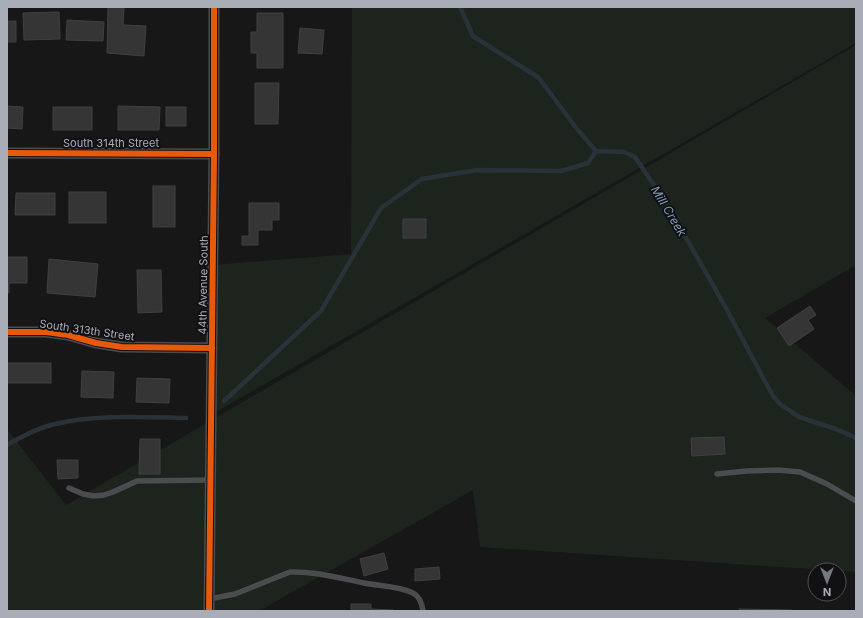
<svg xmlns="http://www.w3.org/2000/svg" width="863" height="618" font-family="Inter,sans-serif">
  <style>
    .green { fill: #1d241e }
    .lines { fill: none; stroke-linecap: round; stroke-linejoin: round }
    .stream { stroke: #2a3239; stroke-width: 4.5 }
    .building { fill: #353536; stroke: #3f4043 }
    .service { stroke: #4b4c50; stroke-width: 5.5 }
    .minor { stroke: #4b4c50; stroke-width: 11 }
    .cycleway-casing { stroke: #111113; stroke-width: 8 }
    .cycleway { stroke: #e8590c; stroke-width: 6 }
    .labels { text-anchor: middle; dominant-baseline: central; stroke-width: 4; stroke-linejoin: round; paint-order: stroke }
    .street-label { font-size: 11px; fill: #a8adb8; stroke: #111113 }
    .water-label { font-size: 12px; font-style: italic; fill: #7f9bb3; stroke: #111113 }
  </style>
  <rect width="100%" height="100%" fill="#171717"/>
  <g class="green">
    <polygon points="352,7 856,7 856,43 211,415 213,265 351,254"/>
    <polygon points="856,45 856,265 765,318 856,396 856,572 480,547 473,490 259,611 7,611 7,429 66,505"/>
  </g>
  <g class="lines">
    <g class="stream">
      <polyline points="460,7 473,36 539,78 577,129 596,151 624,152 635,157 668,206 726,308 760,372 773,396 780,404 799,417 836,429 856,438"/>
      <polyline points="224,401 321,311 381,208 422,179 477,170 561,171 588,163 596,151"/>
      <path d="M7,445C21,437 36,429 51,425C95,414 141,417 186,418"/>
    </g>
  </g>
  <g class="building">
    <polygon points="108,7 124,7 123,25 146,26 144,56 107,53"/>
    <polygon points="59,12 60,39 24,40 23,13"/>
    <polygon points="257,13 283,13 283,68 257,68 257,53 251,53 251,32 257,32"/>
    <polygon points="67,20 104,22 103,41 66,40"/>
    <rect x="7" y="21" width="9" height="21"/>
    <polygon points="300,28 324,30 322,54 298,53"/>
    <polygon points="255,83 279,83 278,124 255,124"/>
    <polygon points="7,106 23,107 22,129 7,128"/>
    <polygon points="118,106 160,107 159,130 118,130"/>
    <rect x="53" y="107" width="39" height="23"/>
    <rect x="166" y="107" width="20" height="19"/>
    <rect x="153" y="186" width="22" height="41"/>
    <rect x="69" y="192" width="37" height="31"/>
    <polygon points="16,193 55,193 55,215 15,215"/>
    <polygon points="249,203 279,203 279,220 272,220 272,230 258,230 258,245 242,245 242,236 249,236"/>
    <rect x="403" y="219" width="23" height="19"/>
    <polygon points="7,257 27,257 27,283 9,283 9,293 7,293"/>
    <polygon points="49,259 98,264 95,297 47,293"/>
    <polygon points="137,270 161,270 162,312 138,313"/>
    <polygon points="810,306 816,315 808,320 814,329 789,346 777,328"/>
    <rect x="7" y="363" width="44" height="20"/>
    <polygon points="82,371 114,372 113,398 81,397"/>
    <polygon points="137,378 170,379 169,403 136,402"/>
    <polygon points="724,437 725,454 692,456 691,438"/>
    <polygon points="140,439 160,439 160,474 139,474"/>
    <polygon points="57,460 78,460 78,478 58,479"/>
    <polygon points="384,553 388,569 364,576 360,559"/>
    <polygon points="439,567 440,579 415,581 415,569"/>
    <polygon points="351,604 371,604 371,609 394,610 394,611 351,611"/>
    <polygon points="739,609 792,610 792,611 739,611"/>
  </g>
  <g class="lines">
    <g class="service">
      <polyline points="717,474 747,471 778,470 800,472 827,484 856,501"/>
      <polyline points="69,488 83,494 94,496 104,495 113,492 137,481 210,480"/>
      <path d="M209,599L235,594L290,572C315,571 339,578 364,583C379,586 399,586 413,593C419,596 422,604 423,611"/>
    </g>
    <g class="minor">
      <polyline points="7,153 214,154"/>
      <polyline points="7,332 46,332 68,335 96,343 122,347 212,348"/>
      <polyline points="209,611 214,154 214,7"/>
    </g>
    <g class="cycleway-casing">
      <g id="cycleway">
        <polyline points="7,153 214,154"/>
        <polyline points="7,332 46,332 68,335 96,343 122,347 212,348"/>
        <polyline points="209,611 214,154 214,7"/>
      </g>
    </g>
    <use href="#cycleway" class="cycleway"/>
  </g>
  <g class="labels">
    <g class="street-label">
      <text x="111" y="143">South 314th Street</text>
      <text transform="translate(203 285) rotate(-89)">44th Avenue South</text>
      <text transform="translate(87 330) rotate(8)">South 313th Street</text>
    </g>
    <g class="water-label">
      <text transform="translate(669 211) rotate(59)">Mill Creek</text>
    </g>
  </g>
  <rect width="863" height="618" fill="none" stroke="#a8adb8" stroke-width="16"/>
  <g transform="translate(827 582) rotate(180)"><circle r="19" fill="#111113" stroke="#4d4f55"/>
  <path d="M0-3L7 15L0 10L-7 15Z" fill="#757880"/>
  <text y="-6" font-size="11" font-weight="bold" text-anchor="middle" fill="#a8adb8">N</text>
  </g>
</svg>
